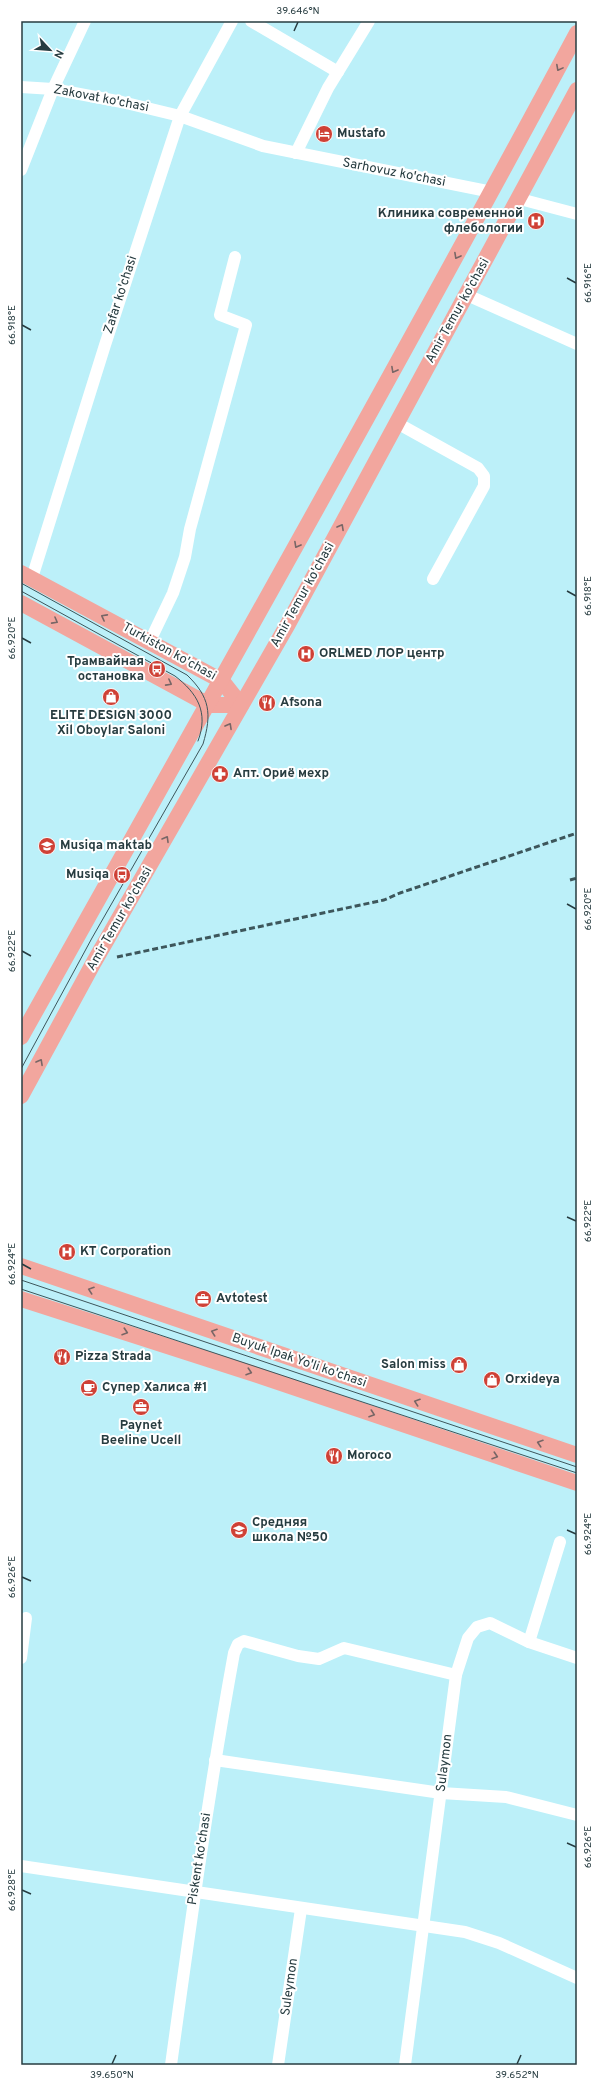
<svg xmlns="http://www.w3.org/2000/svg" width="598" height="2086" font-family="Overpass,sans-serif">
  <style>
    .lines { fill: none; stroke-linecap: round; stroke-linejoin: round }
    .minor { stroke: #fff; stroke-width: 12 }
    .major { stroke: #f2a69e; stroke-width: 16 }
    .tram { stroke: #3d565b; stroke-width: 1 }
    .rail { stroke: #3d565b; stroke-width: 3; stroke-dasharray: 6 3; stroke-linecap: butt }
    .oneway { stroke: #786666 }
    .ticks { fill: none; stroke: #273c40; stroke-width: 1.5 }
    .labels { text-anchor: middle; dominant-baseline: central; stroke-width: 4; stroke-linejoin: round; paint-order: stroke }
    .street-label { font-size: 13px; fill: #273c40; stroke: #fff }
    .poi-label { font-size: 13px; font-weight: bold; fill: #273c40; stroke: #fff; text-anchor: start }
    .neatline { fill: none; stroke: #273c40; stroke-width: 1.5 }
    .ticks-label { font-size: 10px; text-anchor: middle; fill: #273c40 }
  </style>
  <rect width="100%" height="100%" fill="#bcf0f9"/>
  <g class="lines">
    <g class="minor">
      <polyline points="251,21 338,72"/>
      <polyline points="21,87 53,89 122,102 180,116 263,146 492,192"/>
      <polyline points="296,153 328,88 369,21"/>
      <polyline points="21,170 53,89 85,21"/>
      <polyline points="520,199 577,214"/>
      <polyline points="467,295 577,344"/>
      <polyline points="397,423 478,468 484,476 484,486 433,579"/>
      <polyline points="32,578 105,345 180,116 232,21"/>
      <polyline points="150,641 173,593 185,557 190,529 246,325 220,315 235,257"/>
      <polyline points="529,1642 577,1658"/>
      <polyline points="21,1658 26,1618"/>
      <polyline points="215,1760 441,1793 506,1797 577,1815"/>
      <polyline points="21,1866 465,1932 499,1943 577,1978"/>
      <path d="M171,2065C190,1927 209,1790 234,1653L238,1644L244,1641L298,1656L319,1659L344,1648L456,1675"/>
      <polyline points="278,2065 301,1909"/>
      <polyline points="405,2065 456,1675 468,1638 477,1627 490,1623 529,1642 560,1542"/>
    </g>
    <g class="major">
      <polyline points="21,573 222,681 241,705"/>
      <polyline points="21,603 209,705 241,705"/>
      <path d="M21,1037C208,703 396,370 577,33"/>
      <polyline points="21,1096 94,962 288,624 577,90"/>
      <polyline points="21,1266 577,1455"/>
      <polyline points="21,1299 257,1375 577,1483"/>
    </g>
    <g class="tram">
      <path d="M21,583L187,675C210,697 212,714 203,744L92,938L21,1069"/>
      <path d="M21,591L175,676C197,693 209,712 198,741"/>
      <polyline points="21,1280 577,1467"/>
      <polyline points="21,1289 577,1473"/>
    </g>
    <g class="rail">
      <polyline points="570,880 577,878"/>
      <polyline points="117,957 384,900 400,893 577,833"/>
    </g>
  </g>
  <defs><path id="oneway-chevron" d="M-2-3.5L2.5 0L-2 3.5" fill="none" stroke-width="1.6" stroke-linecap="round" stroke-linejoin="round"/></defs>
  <g class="oneway">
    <use href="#oneway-chevron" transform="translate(559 68) rotate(118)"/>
    <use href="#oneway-chevron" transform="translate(457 256) rotate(119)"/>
    <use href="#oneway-chevron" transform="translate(394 370) rotate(119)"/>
    <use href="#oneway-chevron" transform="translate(341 527) rotate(-61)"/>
    <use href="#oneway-chevron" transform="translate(297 545) rotate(119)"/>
    <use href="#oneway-chevron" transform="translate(104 617) rotate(-152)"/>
    <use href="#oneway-chevron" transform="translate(55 621) rotate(29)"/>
    <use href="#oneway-chevron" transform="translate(169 683) rotate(28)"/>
    <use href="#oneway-chevron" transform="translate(229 726) rotate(-61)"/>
    <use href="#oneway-chevron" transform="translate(166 839) rotate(-60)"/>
    <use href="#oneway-chevron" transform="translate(40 1062) rotate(-61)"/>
    <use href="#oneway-chevron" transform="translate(91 1290) rotate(-161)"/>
    <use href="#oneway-chevron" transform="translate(125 1332) rotate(18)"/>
    <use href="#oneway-chevron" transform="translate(214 1332) rotate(-161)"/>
    <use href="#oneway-chevron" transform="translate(249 1372) rotate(18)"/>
    <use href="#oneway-chevron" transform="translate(417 1402) rotate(-161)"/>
    <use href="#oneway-chevron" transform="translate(372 1414) rotate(19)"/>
    <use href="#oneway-chevron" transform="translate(540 1443) rotate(-162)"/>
    <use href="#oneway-chevron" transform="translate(495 1456) rotate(18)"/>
  </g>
  <path class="ticks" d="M294,31L298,22M567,278L576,283M22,325L31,330M567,591L576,596M22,638L31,643M567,904L576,909M22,951L31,956M567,1217L576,1221M22,1264L31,1269M567,1530L576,1534M22,1577L31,1581M567,1843L576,1847M22,1890L31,1894M112,2064L116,2055M517,2064L521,2055"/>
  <defs>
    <g id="hotel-disc" transform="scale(0.9)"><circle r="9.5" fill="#cf4136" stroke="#fff"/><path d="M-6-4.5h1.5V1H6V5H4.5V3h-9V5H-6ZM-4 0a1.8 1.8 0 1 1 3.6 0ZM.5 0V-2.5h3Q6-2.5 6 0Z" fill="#fff"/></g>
    <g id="hospital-disc" transform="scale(0.9)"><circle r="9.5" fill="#cf4136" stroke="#fff"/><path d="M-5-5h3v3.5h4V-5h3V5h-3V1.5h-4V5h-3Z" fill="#fff"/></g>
    <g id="bus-disc" transform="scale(0.9)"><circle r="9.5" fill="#cf4136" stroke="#fff"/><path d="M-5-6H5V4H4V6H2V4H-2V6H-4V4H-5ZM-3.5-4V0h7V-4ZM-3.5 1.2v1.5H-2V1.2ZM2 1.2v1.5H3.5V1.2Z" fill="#fff"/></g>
    <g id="shop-disc" transform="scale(0.9)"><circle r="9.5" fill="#cf4136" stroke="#fff"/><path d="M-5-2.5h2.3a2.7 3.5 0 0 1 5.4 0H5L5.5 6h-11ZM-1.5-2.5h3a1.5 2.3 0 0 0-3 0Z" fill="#fff"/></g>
    <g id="restaurant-disc" transform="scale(0.9)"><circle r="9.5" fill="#cf4136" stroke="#fff"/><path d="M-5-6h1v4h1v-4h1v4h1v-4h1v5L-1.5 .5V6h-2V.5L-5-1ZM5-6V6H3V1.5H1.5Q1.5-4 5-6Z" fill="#fff"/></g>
    <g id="pharmacy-disc" transform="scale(0.9)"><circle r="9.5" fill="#cf4136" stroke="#fff"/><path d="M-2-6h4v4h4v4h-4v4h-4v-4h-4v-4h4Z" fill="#fff"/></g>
    <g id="school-disc" transform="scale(0.9)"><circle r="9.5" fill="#cf4136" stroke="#fff"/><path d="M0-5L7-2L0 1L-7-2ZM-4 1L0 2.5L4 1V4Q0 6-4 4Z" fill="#fff"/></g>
    <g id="office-disc" transform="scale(0.9)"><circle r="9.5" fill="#cf4136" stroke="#fff"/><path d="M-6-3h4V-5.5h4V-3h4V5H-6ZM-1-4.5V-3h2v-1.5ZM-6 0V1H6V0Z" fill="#fff"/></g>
    <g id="cafe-disc" transform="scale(0.9)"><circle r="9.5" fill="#cf4136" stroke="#fff"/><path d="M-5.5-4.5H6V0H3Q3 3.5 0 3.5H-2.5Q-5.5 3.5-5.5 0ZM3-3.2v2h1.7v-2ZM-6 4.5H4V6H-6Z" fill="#fff"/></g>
  </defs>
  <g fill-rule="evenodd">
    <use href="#hotel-disc" x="324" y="134"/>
    <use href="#hospital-disc" x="536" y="221"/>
    <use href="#hospital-disc" x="306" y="654"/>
    <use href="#bus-disc" x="157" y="669"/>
    <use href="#shop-disc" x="111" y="697"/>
    <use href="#restaurant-disc" x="267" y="703"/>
    <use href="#pharmacy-disc" x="220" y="774"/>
    <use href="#school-disc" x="47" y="846"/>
    <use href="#bus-disc" x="122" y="875"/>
    <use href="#hospital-disc" x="67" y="1252"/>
    <use href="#office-disc" x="203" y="1299"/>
    <use href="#restaurant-disc" x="62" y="1357"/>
    <use href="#shop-disc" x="459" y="1365"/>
    <use href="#shop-disc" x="492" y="1380"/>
    <use href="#cafe-disc" x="89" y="1388"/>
    <use href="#office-disc" x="141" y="1407"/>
    <use href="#restaurant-disc" x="334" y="1456"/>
    <use href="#school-disc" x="239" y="1530"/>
  </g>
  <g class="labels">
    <g class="street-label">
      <text transform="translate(101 99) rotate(11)">Zakovat ko'chasi</text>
      <text transform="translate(394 173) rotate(11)">Sarhovuz ko'chasi</text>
      <text transform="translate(121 295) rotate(-72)">Zafar ko'chasi</text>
      <text transform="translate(458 311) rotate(-61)">Amir Temur ko'chasi</text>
      <text transform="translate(303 595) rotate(-61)">Amir Temur ko'chasi</text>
      <text transform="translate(169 652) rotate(29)">Turkiston ko'chasi</text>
      <text transform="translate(120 919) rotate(-60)">Amir Temur ko'chasi</text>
      <text transform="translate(299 1361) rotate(19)">Buyuk Ipak Yo'li ko'chasi</text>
      <text transform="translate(445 1763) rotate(-83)">Sulaymon</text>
      <text transform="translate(200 1859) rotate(-81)">Piskent ko'chasi</text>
      <text transform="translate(290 1987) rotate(-82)">Suleymon</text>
    </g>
    <g class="poi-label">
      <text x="337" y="134">Mustafo</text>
      <text x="523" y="214" text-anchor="end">Клиника современной<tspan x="523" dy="15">флебологии</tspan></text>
      <text x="319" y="654">ORLMED ЛОР центр</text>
      <text x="144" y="662" text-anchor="end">Трамвайная<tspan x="144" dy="15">остановка</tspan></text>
      <text x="280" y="703">Afsona</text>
      <text x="111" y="716" text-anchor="middle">ELITE DESIGN 3000<tspan x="111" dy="15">Xil Oboylar Saloni</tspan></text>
      <text x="233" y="774">Апт. Ориё мехр</text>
      <text x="60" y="846">Musiqa maktab</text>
      <text x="109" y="875" text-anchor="end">Musiqa</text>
      <text x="80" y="1252">KT Corporation</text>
      <text x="216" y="1299">Avtotest</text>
      <text x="75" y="1357">Pizza Strada</text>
      <text x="446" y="1365" text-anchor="end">Salon miss</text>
      <text x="505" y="1380">Orxideya</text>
      <text x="102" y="1388">Супер Халиса #1</text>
      <text x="141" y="1426" text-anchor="middle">Paynet<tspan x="141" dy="15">Beeline Ucell</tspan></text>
      <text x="347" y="1456">Moroco</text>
      <text x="252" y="1523">Средняя<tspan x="252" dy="15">школа №50</tspan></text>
    </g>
  </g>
  <rect width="598" height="2086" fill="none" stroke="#ffffff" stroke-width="44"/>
  <g transform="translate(50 50) rotate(116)" stroke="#ffffff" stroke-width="3" paint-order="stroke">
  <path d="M0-3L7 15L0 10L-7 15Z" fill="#273c40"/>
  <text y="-6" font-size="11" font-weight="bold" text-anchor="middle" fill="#273c40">N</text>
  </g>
  <rect x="22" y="22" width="554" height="2042" class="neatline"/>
  <g class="ticks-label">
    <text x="298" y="14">39.646°N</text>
    <text transform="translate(587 283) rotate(-90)" y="4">66.916°E</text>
    <text transform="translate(11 325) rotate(-90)" y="4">66.918°E</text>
    <text transform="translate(587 596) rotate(-90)" y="4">66.918°E</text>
    <text transform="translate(11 638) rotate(-90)" y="4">66.920°E</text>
    <text transform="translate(587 909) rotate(-90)" y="4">66.920°E</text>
    <text transform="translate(11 951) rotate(-90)" y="4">66.922°E</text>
    <text transform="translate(587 1221) rotate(-90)" y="4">66.922°E</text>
    <text transform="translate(11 1264) rotate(-90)" y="4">66.924°E</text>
    <text transform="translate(587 1534) rotate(-90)" y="4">66.924°E</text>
    <text transform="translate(11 1577) rotate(-90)" y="4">66.926°E</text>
    <text transform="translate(587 1847) rotate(-90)" y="4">66.926°E</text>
    <text transform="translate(11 1890) rotate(-90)" y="4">66.928°E</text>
    <text x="112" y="2078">39.650°N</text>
    <text x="517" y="2078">39.652°N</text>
  </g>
</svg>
